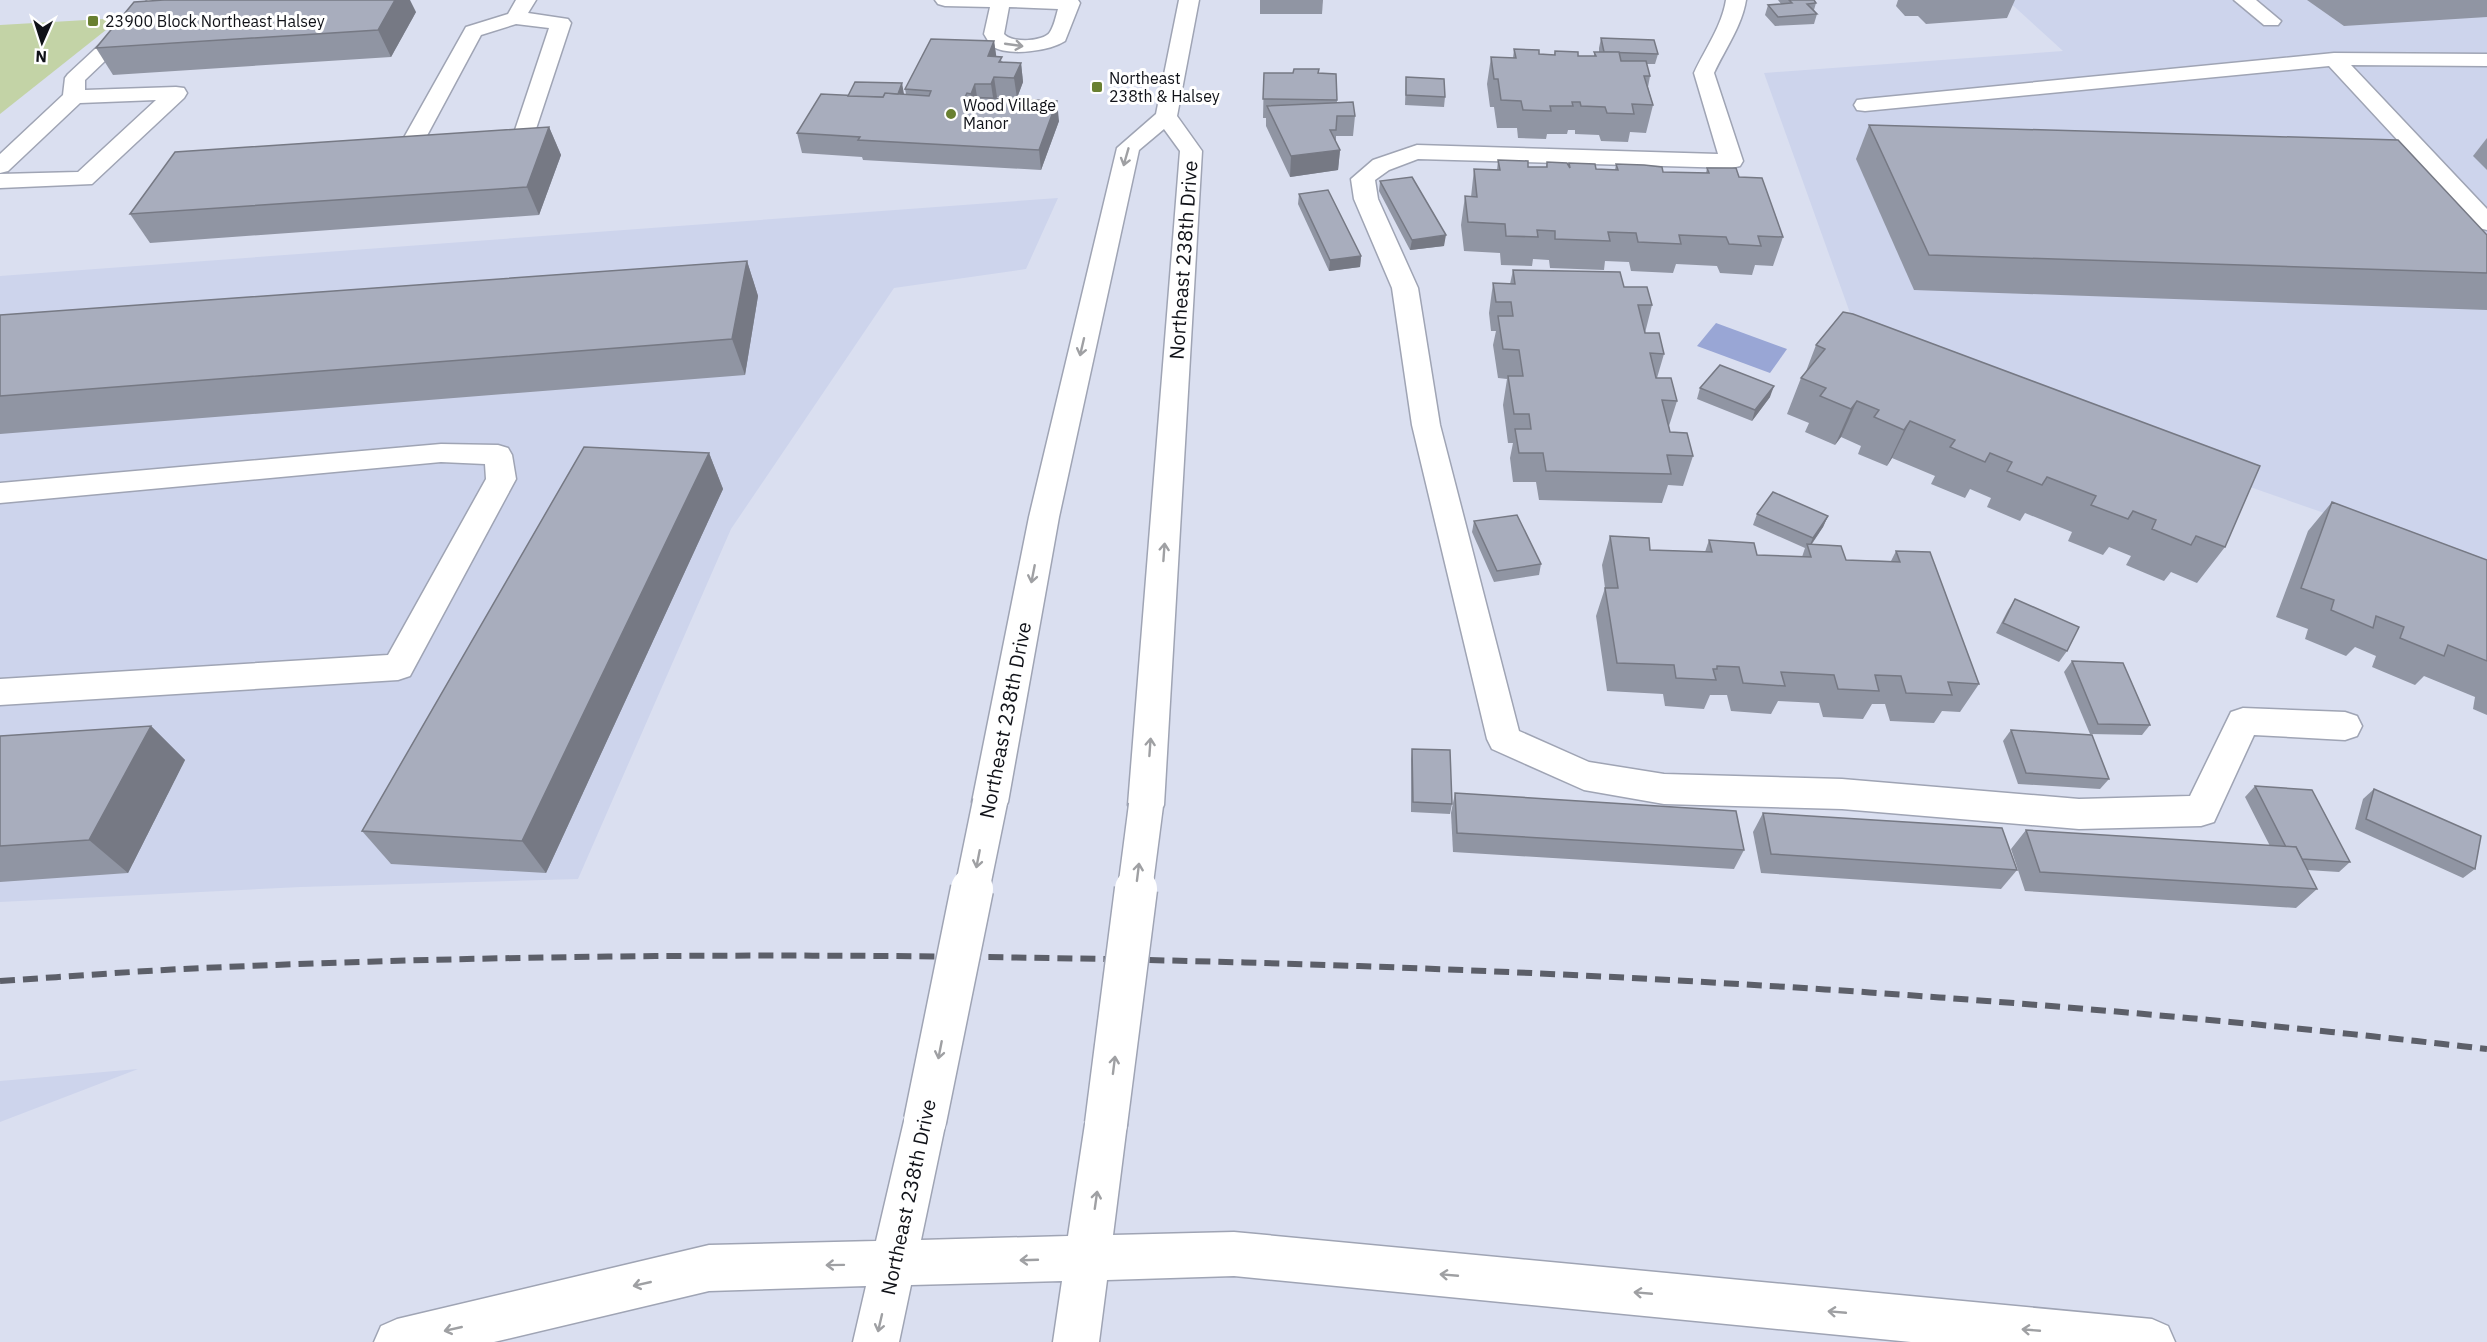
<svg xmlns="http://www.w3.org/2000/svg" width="2487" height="1342" font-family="'IBM Plex Sans',sans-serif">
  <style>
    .built { fill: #cdd4ec }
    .green { fill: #c3d3a6 }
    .water { fill: #99a6d5 }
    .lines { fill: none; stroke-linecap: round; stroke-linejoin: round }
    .minor-casing { stroke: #9fa4b4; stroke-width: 3 }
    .highway-casing { stroke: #9fa4b4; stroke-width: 3 }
    .minor { fill: #fff; fill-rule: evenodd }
    .highway { fill: #fff; fill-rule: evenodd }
    .rail { stroke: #5c5f69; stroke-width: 6; stroke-dasharray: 15 8; stroke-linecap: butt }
    .highway-bridge-far1-casing { stroke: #9fa4b4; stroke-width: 37; stroke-linecap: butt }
    .highway-bridge-casing { stroke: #9fa4b4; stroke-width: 45; stroke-linecap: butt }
    .highway-bridge-far1 { stroke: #fff; stroke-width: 34 }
    .highway-bridge { stroke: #fff; stroke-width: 42 }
    .wall { fill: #9095a3 }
    .shaded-wall { fill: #767984 }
    .building { fill: #a8adbd; stroke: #767984; stroke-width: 1.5 }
    .oneway { stroke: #9fa0a3 }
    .poi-dot { fill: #698031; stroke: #fff; stroke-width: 2 }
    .labels { text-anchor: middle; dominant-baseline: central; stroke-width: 6; stroke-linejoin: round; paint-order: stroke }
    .far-poi-label { font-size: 16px; fill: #101218; stroke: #fff; text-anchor: start }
    .street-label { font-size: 20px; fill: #101218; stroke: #fff }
  </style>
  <rect width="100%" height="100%" fill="#dadff0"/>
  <g class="built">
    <polygon points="2007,0 2487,0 2487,570 1864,352 1764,73 2063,51"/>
    <polygon points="1058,198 1026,269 894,288 731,529 578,879 301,887 0,902 0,276"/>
    <polygon points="138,1069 0,1122 0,1081"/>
  </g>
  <polygon class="green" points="121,18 0,114 0,25"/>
  <polygon class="water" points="1716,323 1787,349 1770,373 1697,346"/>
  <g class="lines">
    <g class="minor-casing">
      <g id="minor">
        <polygon points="148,0 169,0 85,80 85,90 176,87 184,88 187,93 184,98 92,184 0,188 0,174 78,172 156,100 80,103 8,171 0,173 0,154 63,95 65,78 68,74"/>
        <polygon points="516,0 536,0 528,13 568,19 571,23 529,150 493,153 485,151 482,146 485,141 512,139 549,28 516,24 481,35 423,143 443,144 446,149 443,154 408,157 400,155 397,150 466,27 508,14"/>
        <path d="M935,0H1078L1080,3L1065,41C1050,51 1008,57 992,46C989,43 986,37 984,34L990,7L945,6L938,4ZM1009,7L1058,9C1056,16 1054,26 1050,32C1044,42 1011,43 1004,34Z"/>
        <path d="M1726,0H1746C1742,26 1725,49 1714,73L1743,161L1740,166L1732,168L1418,159L1389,170L1375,180L1378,199L1418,288L1440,425L1519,731L1589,762L1664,774L1842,779L2079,799L2190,796L2231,712L2243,708L2345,712L2357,716L2362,726L2357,736L2345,740L2254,735L2214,822L2201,826L2079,829L1842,809L1664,804L1584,790L1492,749L1487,739L1412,425L1392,288L1354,199L1351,179L1373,160L1417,145L1718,154L1694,73C1705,49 1722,26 1726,0Z"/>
        <polygon points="2234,0 2256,0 2281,21 2278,25 2264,25"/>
        <polygon points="2334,53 2487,54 2487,66 2351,65 2487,209 2487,230 2479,228 2329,66 1865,111 1857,110 1854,105 1857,100 1865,99"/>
        <polygon points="441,444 498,445 508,448 512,455 516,479 410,676 398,680 0,705 0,679 388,655 486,479 485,464 441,462 0,503 0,483"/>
      </g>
    </g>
    <g class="highway-casing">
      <g id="highway">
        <polygon points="1179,0 1199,0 1177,116 1202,151 1164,805 1159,815 1146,820 1133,815 1128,805 1180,151 1164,129 1139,150 1059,517 1008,802 1003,812 990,817 977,812 972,802 1029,517 1117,148 1156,114"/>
        <polygon points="925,1100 940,1106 946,1121 921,1240 1068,1236 1085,1124 1091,1109 1106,1103 1121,1109 1127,1124 1113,1235 1234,1232 2152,1319 2168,1326 2175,1342 1911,1342 1234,1276 1107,1280 1099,1342 1053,1342 1062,1281 911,1285 899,1342 853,1342 866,1286 709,1291 494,1342 374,1342 381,1326 397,1319 709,1245 876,1241 904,1121 910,1106"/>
      </g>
    </g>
    <use href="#minor" class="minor"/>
    <use href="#highway" class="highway"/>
    <path class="rail" d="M0,981C75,976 150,970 225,967C571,952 918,953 1264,963C1672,975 2081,1002 2487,1049"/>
    <g class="highway-bridge-far1-casing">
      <g id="highway-bridge-far1">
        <polyline points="972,890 990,802"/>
        <polyline points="1135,890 1146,805"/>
      </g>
    </g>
    <g class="highway-bridge-casing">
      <g id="highway-bridge">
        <polyline points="925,1121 972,889"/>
        <polyline points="1106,1124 1136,889"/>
      </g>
    </g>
    <use href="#highway-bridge-far1" class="highway-bridge-far1"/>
    <use href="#highway-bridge" class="highway-bridge"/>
  </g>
  <g class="wall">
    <polygon points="1260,0 1323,0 1322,14 1260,14"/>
    <polygon points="1778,0 1814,0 1816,3 1814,10 1817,14 1814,24 1775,26 1765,15 1768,5 1781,4"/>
    <polygon points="1898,0 2015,0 2007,18 1926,24 1918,16 1905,16 1896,6"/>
    <polygon points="2307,0 2487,0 2487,17 2344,26"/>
    <polygon points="416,12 391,57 113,75 96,48"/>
    <polygon points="1601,38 1658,54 1655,64 1647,64 1650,76 1648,87 1653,105 1646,133 1630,132 1628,142 1601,141 1599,135 1575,134 1575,130 1568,130 1567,134 1547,134 1546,139 1518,138 1517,128 1497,128 1494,107 1490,107 1487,84 1491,57 1513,58 1514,49 1539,54 1554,55 1555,51 1578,56 1594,56 1594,52 1599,52 1599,48"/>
    <polygon points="994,41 996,56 1003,62 1021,63 1023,82 1017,98 997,97 996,98 1059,121 1041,170 863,160 862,157 802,153 797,133 848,96 904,94 906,94 905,89"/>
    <polygon points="1264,73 1336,74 1337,103 1355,116 1353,136 1336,136 1336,142 1340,150 1338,170 1290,177 1266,126 1266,118 1263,118"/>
    <polygon points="1406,77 1445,97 1444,107 1405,105"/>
    <polygon points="1869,125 2487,235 2487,310 1914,290 1856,159"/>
    <polygon points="549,127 561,155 539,215 150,243 130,214"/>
    <polygon points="2487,138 2487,170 2473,156"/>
    <polygon points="1498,160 1528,167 1546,167 1547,162 1568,165 1569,163 1596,169 1615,170 1616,164 1663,172 1706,173 1707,168 1739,177 1783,237 1773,266 1755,265 1752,275 1720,273 1717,266 1676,264 1673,273 1631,271 1629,262 1605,261 1604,270 1550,268 1549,260 1533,259 1532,266 1501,265 1500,253 1464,251 1461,225 1465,196 1471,197 1474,169 1497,170"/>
    <polygon points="1380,181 1444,246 1410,250 1379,191"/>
    <polygon points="1299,194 1361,256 1360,267 1329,271 1298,204"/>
    <polygon points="747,261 758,296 745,375 0,434 0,315"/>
    <polygon points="1513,270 1624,287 1652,305 1645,333 1664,354 1657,378 1677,401 1669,426 1670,432 1693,456 1683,486 1668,485 1662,503 1539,500 1536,482 1513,482 1510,458 1513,443 1508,443 1503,405 1507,379 1498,378 1493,345 1496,331 1491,331 1489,313 1493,283 1510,284"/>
    <polygon points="1843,312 2225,547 2197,583 2171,572 2164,581 2126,565 2131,556 2109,547 2103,555 2068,541 2072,532 2025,513 2020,521 1987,507 1991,498 1970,489 1965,498 1931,484 1935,476 1892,458 1887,466 1858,454 1861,446 1841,437 1835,445 1805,432 1809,423 1787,414 1801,378 1805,374 1816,345"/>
    <polygon points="1700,388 1770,397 1752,421 1697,399"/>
    <polygon points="709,453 723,489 546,873 391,864 362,831"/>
    <polygon points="2332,502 2487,560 2487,715 2473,709 2475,697 2424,676 2415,685 2372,667 2376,656 2355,647 2346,656 2305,639 2308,629 2276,617 2308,531"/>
    <polygon points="1757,514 1828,516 1823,527 1812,544 1846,560 1891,561 1896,551 1979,684 1960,712 1942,711 1934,723 1890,721 1885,704 1872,704 1863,719 1823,717 1819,703 1778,701 1771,714 1731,711 1727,695 1710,695 1704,709 1665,706 1663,694 1607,691 1596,616 1605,588 1602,565 1610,536 1650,550 1705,552 1709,540 1757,555 1802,557 1805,548 1753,525"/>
    <polygon points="1474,521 1541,564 1539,575 1494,582 1472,532"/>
    <polygon points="2015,599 2067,651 2059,662 1996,633 2008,610"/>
    <polygon points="2072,661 2150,725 2142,735 2090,734 2064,672"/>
    <polygon points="151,726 185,760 128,873 0,882 0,736"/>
    <polygon points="2011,730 2109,779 2100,789 2018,784 2003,741"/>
    <polygon points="1412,749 1452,804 1450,814 1411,812 1411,759"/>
    <polygon points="2255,786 2350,862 2339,872 2307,870 2317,889 2296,908 2025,891 2011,849 2026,830 2270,846 2245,797"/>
    <polygon points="2374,789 2475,869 2463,878 2355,829 2363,799"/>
    <polygon points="1455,793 1744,850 1734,869 1453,852 1451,813"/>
    <polygon points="1763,813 2017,870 2001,889 1761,873 1753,832"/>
  </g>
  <g class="shaded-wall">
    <polygon points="395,0 410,0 416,12 391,57 378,30"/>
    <polygon points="994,41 997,61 988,56"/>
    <polygon points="1021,63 1023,82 1017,98 1014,78"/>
    <polygon points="994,77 997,97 994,104 991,84"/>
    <polygon points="902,83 904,94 897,111 895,101"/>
    <polygon points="975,84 978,103 974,113 971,94"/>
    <polygon points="1057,101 1059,121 1041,170 1039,150"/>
    <polygon points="549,127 561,155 539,215 527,187"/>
    <polygon points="1340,150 1338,170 1290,177 1291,156"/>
    <polygon points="1446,235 1444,246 1410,250 1412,240"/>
    <polygon points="1361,256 1360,267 1329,271 1330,260"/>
    <polygon points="747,261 758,296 745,375 732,339"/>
    <polygon points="1774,386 1770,397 1752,421 1755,410"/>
    <polygon points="1857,401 1841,437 1835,445 1851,409"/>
    <polygon points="1910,421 1892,458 1887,466 1904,430"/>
    <polygon points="709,453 723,489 546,873 522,841"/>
    <polygon points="1828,516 1823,527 1808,549 1813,538"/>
    <polygon points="151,726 185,760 128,873 89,840"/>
  </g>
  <g class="building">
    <polygon points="164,0 395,0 378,30 96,48 134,2"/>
    <polygon points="1789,0 1814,0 1816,3 1807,4 1817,14 1778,17 1768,5 1792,3"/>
    <polygon points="1601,38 1654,40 1658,54 1604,52"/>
    <polygon points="931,39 994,41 988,56 1002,57 999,62 1021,63 1014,78 994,77 991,84 975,84 971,94 967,93 965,97 1057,101 1039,150 858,140 860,137 797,133 821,94 883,97 885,93 929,96 931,91 905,89"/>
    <polygon points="1514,49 1539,50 1539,54 1555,55 1555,51 1578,52 1578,56 1596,56 1594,52 1619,52 1621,61 1646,61 1650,76 1644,76 1653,105 1632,104 1634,114 1607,113 1605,107 1581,106 1580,102 1572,102 1573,106 1550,106 1551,111 1523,110 1521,101 1501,100 1498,79 1494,79 1491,57 1516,58"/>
    <polygon points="1294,69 1319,69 1318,73 1336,74 1337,100 1263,99 1264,73 1293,73"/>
    <polygon points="1406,77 1444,79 1445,97 1406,95"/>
    <polygon points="855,82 902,83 898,94 885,93 883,97 848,96"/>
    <polygon points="1353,102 1355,116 1337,116 1336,130 1330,130 1340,150 1291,156 1267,106"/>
    <polygon points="1869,125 2398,140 2487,235 2487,273 1929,255"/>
    <polygon points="549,127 527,187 130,214 175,152"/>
    <polygon points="1498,160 1528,161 1528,167 1547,167 1547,162 1567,163 1570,168 1569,163 1595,164 1596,169 1618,170 1616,164 1644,165 1662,167 1663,172 1709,173 1707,168 1736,168 1739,177 1762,178 1783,237 1758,236 1761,246 1729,244 1726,237 1679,235 1681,244 1638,242 1636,233 1608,232 1610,241 1555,239 1555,231 1537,230 1538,237 1506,236 1505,224 1468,222 1465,196 1477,197 1474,169 1500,170"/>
    <polygon points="1412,177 1446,235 1412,240 1380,181"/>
    <polygon points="1328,190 1361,256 1330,260 1299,194"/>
    <polygon points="747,261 732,339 0,396 0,315"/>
    <polygon points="1513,270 1620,272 1624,287 1647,287 1652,305 1638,305 1645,333 1659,333 1664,354 1650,353 1656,378 1671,378 1677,401 1662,400 1670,432 1687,433 1693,456 1667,455 1671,474 1546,471 1543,453 1519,453 1515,429 1531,429 1529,414 1514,414 1508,376 1523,376 1519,350 1503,349 1498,316 1513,316 1511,302 1496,302 1493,283 1515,284"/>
    <polygon points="1843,312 1853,314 2260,466 2225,547 2196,536 2191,545 2152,529 2156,520 2133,511 2128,519 2091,505 2096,496 2047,477 2042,485 2007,471 2012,462 1990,453 1985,462 1950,447 1955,440 1910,421 1904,430 1874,417 1879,410 1857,401 1851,409 1820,396 1826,388 1801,378 1825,349 1816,345"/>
    <polygon points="1720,365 1774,386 1755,410 1700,388"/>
    <polygon points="584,447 709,453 522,841 362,831"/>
    <polygon points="1773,492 1828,516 1813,538 1757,514"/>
    <polygon points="2332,502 2487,560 2487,661 2448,645 2444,656 2400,638 2404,627 2376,616 2373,628 2331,610 2334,600 2301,588"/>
    <polygon points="1517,515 1541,564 1497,571 1474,521"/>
    <polygon points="1610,536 1649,538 1650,550 1712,552 1709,540 1754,543 1757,555 1811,557 1807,544 1841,546 1846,560 1900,562 1896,551 1930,552 1979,684 1948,682 1952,695 1906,693 1901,676 1875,675 1879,691 1838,689 1834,675 1781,672 1785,686 1743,683 1739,667 1717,666 1717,669 1713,669 1716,680 1676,678 1674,665 1617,663 1605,588 1618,588"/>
    <polygon points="2015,599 2079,627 2067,651 2003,623"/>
    <polygon points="2072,661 2123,663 2150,725 2098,724"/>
    <polygon points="151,726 89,840 0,846 0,736"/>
    <polygon points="2011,730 2092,735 2109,779 2026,773"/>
    <polygon points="1412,749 1450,750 1452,804 1413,802"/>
    <polygon points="2255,786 2312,790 2350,862 2302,859 2296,847 2286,847"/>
    <polygon points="2374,789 2481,836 2475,869 2366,819"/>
    <polygon points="1455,793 1736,811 1744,850 1457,833"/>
    <polygon points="1763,813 2002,828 2017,870 1771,854"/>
    <polygon points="2026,830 2296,847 2317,889 2040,872"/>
  </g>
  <defs><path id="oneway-shaft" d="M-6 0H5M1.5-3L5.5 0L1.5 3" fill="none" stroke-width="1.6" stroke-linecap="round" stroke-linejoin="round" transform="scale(1.5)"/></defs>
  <g class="oneway">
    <use href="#oneway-shaft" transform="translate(1014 45) rotate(8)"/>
    <use href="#oneway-shaft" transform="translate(1126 157) rotate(106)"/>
    <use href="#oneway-shaft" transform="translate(1082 347) rotate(103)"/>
    <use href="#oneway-shaft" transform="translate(1164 552) rotate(-86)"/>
    <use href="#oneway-shaft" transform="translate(1033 574) rotate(101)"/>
    <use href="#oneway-shaft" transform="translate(1150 747) rotate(-86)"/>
    <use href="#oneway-shaft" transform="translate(978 859) rotate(101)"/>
    <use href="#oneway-shaft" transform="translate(1138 872) rotate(-83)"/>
    <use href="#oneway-shaft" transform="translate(940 1050) rotate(101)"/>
    <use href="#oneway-shaft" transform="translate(1114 1065) rotate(-83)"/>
    <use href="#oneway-shaft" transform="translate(1096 1200) rotate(-82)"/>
    <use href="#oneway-shaft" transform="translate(1029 1260) rotate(178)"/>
    <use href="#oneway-shaft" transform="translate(835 1265) rotate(179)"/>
    <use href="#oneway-shaft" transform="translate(1449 1275) rotate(-175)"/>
    <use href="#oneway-shaft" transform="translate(642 1284) rotate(167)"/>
    <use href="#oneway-shaft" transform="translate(1643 1293) rotate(-175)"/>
    <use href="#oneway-shaft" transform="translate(1837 1312) rotate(-175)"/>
    <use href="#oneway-shaft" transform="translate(880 1323) rotate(103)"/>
    <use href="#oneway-shaft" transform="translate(453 1329) rotate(167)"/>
    <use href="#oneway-shaft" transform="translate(2031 1330) rotate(-175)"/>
  </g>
  <g class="poi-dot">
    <rect x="87" y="15" width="12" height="12" rx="3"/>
    <rect x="1091" y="81" width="12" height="12" rx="3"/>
    <circle cx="951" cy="114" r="6"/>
  </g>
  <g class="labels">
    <g class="far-poi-label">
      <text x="105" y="21">23900 Block Northeast Halsey</text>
      <text x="1109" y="78">Northeast<tspan x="1109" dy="18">238th &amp; Halsey</tspan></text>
      <text x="963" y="105">Wood Village<tspan x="963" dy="18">Manor</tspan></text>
    </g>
    <g class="street-label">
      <text transform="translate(1183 260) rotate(-86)">Northeast 238th Drive</text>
      <text transform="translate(1005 720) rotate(-79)">Northeast 238th Drive</text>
      <text transform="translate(908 1197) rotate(-78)">Northeast 238th Drive</text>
    </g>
  </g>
  <g transform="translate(42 42) rotate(183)" stroke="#ffffff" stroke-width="4.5" paint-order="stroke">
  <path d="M0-4.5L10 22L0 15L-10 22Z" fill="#101218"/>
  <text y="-9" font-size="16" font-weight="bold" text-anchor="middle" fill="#101218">N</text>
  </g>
</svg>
